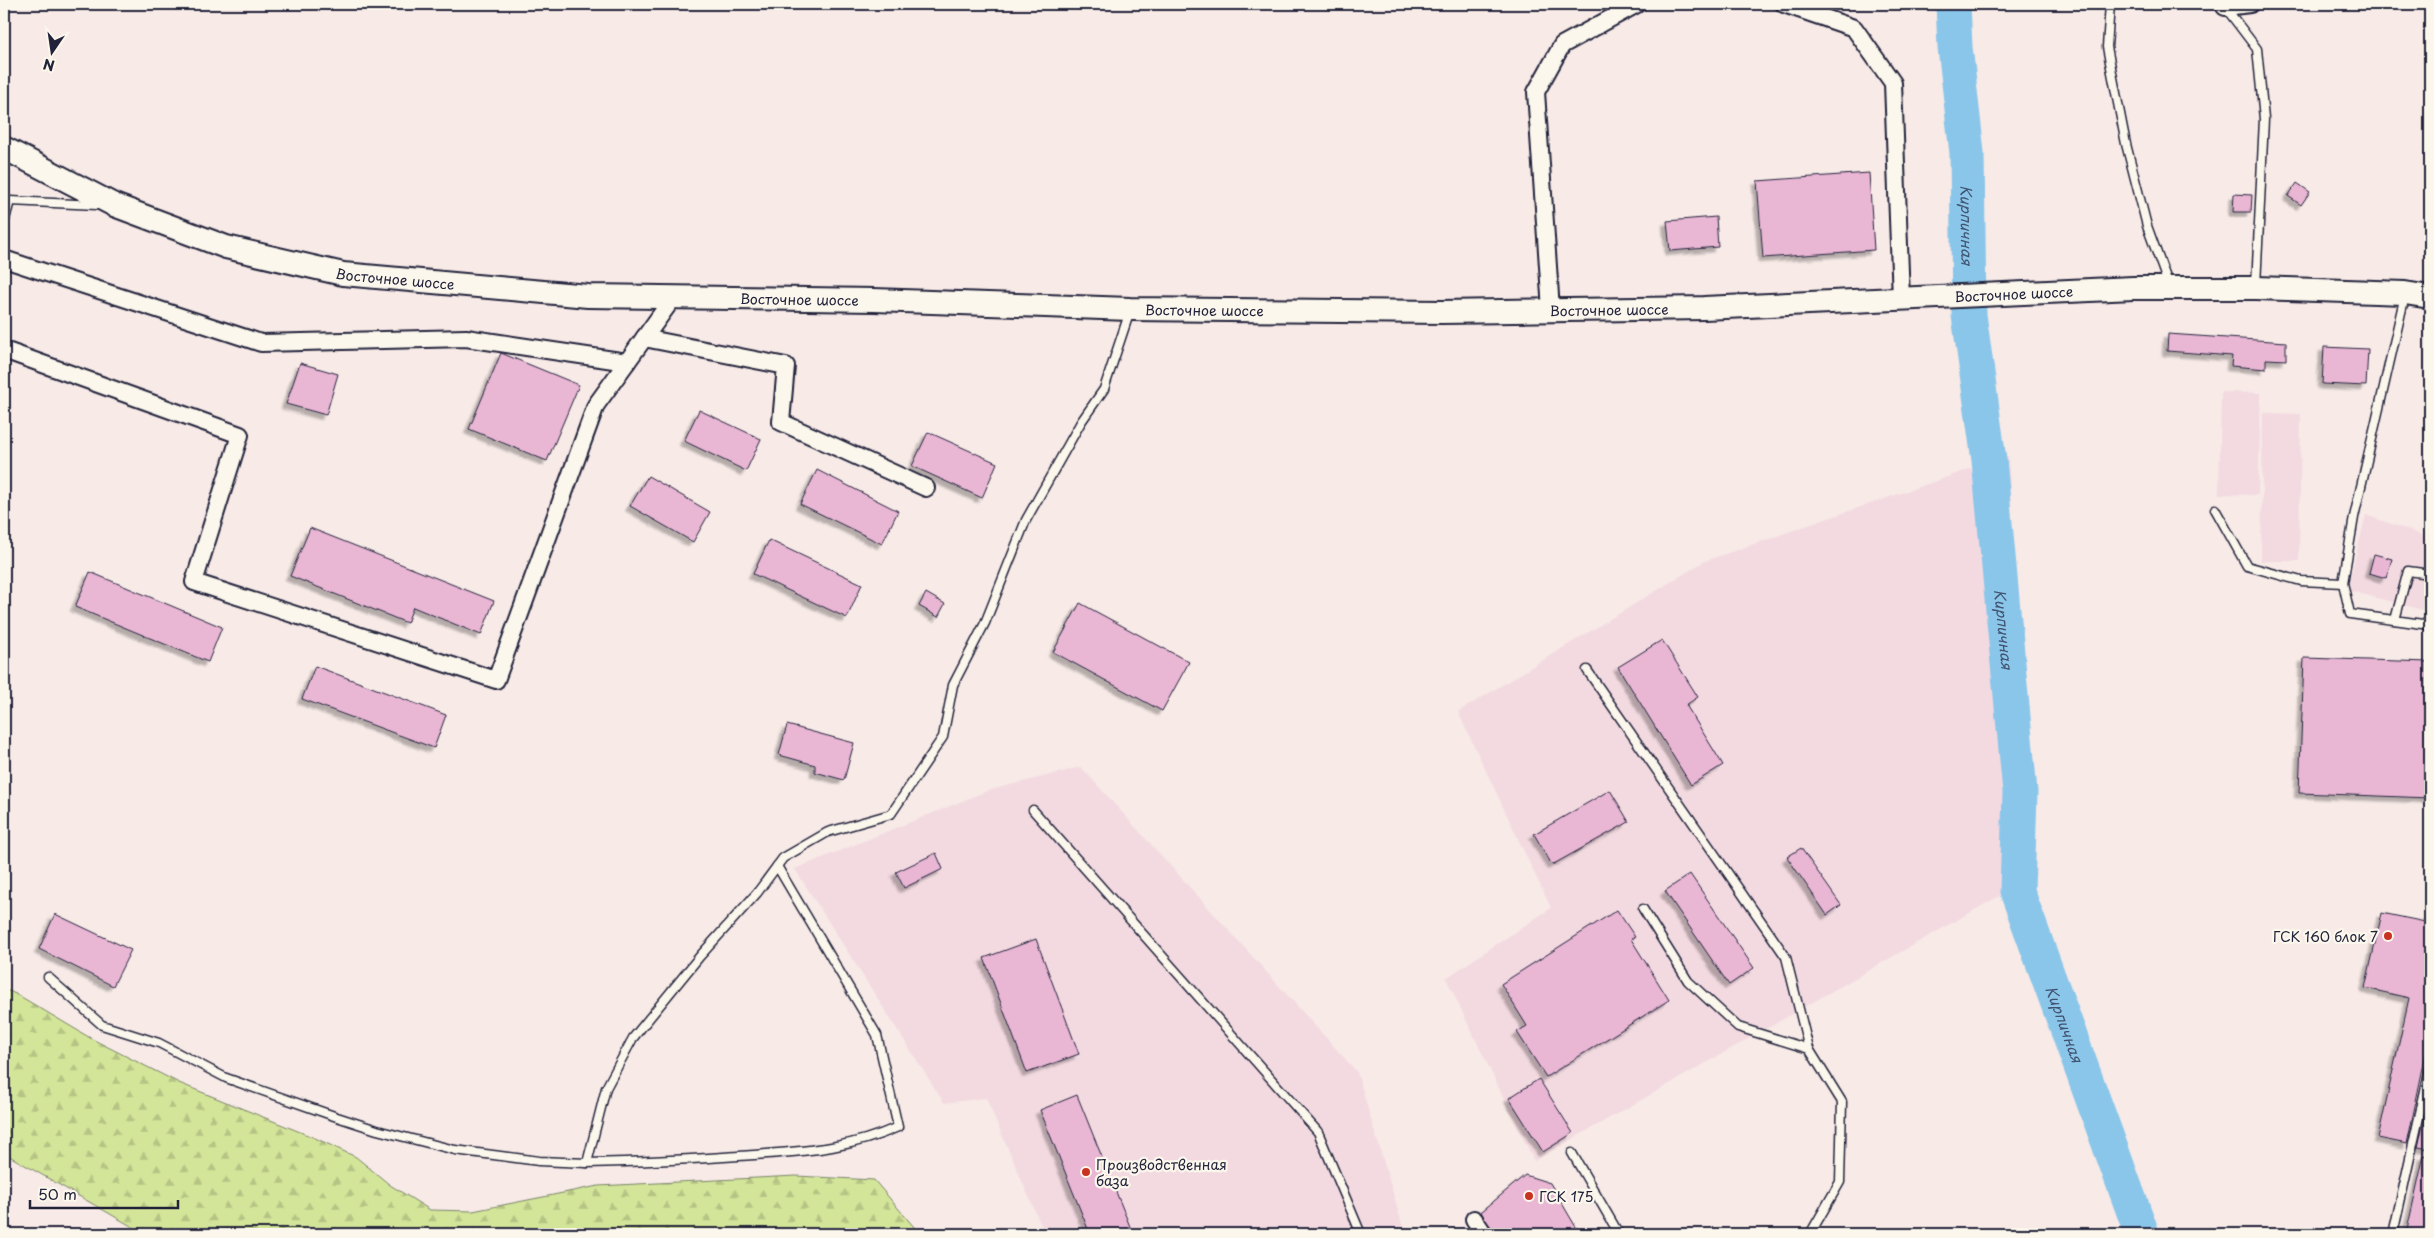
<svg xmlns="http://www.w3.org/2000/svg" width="2434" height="1238" font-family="'Playpen Sans',sans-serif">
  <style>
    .built { fill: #f3dae1 }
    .forest { fill: url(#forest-firs); stroke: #7a846a }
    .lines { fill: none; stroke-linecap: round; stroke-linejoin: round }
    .river { stroke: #8ac6ea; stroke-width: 35 }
    .building { fill: #e9b6d4; stroke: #22223b; filter: url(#shadow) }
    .lane-casing { stroke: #22223b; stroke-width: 11 }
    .street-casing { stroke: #22223b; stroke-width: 20 }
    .secondary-casing { stroke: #22223b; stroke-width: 26 }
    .lane { stroke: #fbf7ec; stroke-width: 8 }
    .street { stroke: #fbf7ec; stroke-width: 16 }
    .secondary { stroke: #fbf7ec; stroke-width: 22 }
    .poi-dot { fill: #c8321e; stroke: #fbf7ec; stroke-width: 2 }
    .labels { text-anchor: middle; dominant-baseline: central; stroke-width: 4.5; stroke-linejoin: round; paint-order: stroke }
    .street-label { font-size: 14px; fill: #22223b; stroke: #fbf7ec }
    .poi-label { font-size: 14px; fill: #22223b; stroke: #fbf7ec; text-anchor: start }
    .water-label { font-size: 15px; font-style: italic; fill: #415370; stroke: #fbf7ec }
  </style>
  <defs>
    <pattern id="forest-firs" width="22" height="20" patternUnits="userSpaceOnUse" patternTransform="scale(1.25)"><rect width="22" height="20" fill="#d3e598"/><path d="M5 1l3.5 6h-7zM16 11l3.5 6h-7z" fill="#b5c484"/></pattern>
    <filter id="shadow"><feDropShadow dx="-4.5" dy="4.5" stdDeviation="1" flood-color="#0004"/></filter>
  </defs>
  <rect width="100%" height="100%" fill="#f7eae7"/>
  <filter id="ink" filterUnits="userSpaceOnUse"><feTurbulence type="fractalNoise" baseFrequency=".02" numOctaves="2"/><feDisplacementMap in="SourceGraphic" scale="10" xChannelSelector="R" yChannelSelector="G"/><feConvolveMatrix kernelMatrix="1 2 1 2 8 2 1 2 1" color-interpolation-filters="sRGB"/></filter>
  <g filter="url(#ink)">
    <g class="built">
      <polygon points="2221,392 2261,393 2258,495 2219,494"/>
      <polygon points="2263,413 2301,414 2299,561 2261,561"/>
      <polygon points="2008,456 2036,875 1534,1161 1446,978 1551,908 1458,712 1705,561"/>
      <polygon points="2366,515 2430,538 2430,612 2347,590"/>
      <polygon points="1081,767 1357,1072 1405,1234 1045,1234 986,1098 944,1103 795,869 987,791"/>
    </g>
    <polygon class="forest" points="4,989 18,995 92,1039 179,1083 315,1138 356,1157 390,1185 430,1210 473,1211 598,1186 796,1176 874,1180 920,1234 145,1234 4,1153"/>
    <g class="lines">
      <path class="river" id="s1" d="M1953,4L1955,47L1967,153L1969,315L1989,460L2020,792L2017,891L2142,1234"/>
    </g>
    <g class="building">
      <polygon points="1869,173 1874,250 1763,258 1757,181"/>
      <polygon points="2297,183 2310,192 2301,205 2288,196"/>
      <polygon points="2234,194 2252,195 2251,212 2233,212"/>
      <polygon points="1716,217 1718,247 1670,251 1667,221"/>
      <polygon points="2168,334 2286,342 2286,360 2266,359 2266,369 2231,366 2232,356 2167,351"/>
      <polygon points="2324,347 2368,349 2366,386 2322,384"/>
      <polygon points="501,353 579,385 547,461 469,429"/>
      <polygon points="300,363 338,374 326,415 286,404"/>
      <polygon points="699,410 761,439 746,471 684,441"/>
      <polygon points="928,432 997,463 982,498 912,466"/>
      <polygon points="817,470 898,511 882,544 800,504"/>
      <polygon points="648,476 710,512 693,542 630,506"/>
      <polygon points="310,528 494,601 481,635 413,607 407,623 290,576"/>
      <polygon points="769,540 862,584 847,618 753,574"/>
      <polygon points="2374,554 2392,559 2386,578 2369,573"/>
      <polygon points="90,572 222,627 208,662 75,607"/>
      <polygon points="926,593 945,604 938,617 919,606"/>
      <polygon points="1080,603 1189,662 1162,711 1053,652"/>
      <polygon points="1662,640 1698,697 1686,705 1723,765 1691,785 1618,667"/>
      <polygon points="2304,658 2430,662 2430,798 2299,793"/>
      <polygon points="315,666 446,715 434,748 302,699"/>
      <polygon points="787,725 854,743 844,780 815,772 815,765 779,755"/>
      <polygon points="1610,790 1629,822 1552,865 1534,834"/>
      <polygon points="1801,848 1841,905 1827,915 1787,857"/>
      <polygon points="936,853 943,869 904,888 896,872"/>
      <polygon points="1690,874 1754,968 1729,985 1665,891"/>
      <polygon points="1617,910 1635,937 1631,939 1669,1000 1546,1077 1517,1032 1527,1026 1501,984"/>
      <polygon points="2382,913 2430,923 2430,1034 2407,1144 2378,1138 2409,998 2365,988"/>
      <polygon points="55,914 131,950 113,986 39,949"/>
      <polygon points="1036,939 1079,1054 1027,1073 984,958"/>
      <polygon points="1539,1079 1573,1133 1543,1152 1509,1098"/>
      <polygon points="2430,1093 2430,1149 2418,1147"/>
      <polygon points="1077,1095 1133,1234 1090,1234 1040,1110"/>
      <polygon points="2424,1155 2430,1156 2430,1234 2407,1230"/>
      <polygon points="1525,1175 1550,1183 1580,1234 1494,1234 1481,1212"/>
    </g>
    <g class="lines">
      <g class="lane-casing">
        <g id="lane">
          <polyline points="2110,4 2107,47 2126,144 2147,226 2169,286"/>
          <polyline points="2225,7 2257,49 2264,119 2256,286"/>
          <polyline points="4,223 10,201 97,205"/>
          <polyline points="2405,295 2354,517 2343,583 2350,614 2430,625"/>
          <polyline points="2215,509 2247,566 2301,581 2343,583"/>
          <polyline points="2395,620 2408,571 2430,574"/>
          <polyline points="1587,670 1786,957 1809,1049"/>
          <polyline points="1033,810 1318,1132 1361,1234"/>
          <polyline points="1643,909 1688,981 1738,1027 1809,1049 1842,1102 1840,1182 1810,1234"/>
          <polyline points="48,977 102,1025 159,1043 226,1078 337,1117 377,1130 455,1150 539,1161 587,1163 606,1088 633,1038 700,956 757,893 783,858 828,832 891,814 943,737 953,685 985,623 1026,520 1081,422 1104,389 1130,311"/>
          <polyline points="1572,1153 1619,1234"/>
          <path d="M587,1163C642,1162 698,1159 754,1155C806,1151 849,1149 898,1127L877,1035L777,866"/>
          <polyline points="2393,1234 2430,1068"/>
        </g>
      </g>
      <g class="street-casing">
        <g id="street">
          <polyline points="1784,4 1854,28 1893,83 1901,299"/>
          <polyline points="2225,7 2250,4"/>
          <polyline points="4,259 261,343 466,338 627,362"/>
          <polyline points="1551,310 1536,92 1562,45 1637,4"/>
          <polyline points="644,338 786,366 781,422 926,488"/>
          <polyline points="4,350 240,435 194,582 496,680 596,405 673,298"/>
          <polyline points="1474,1219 1484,1234"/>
        </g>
      </g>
      <g class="secondary-casing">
        <g id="secondary">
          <path id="s2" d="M4,148L114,205L226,247L343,274L588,296L874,300L1130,309L1442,312L1704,308L2133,288H2256L2405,293L2430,297"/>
        </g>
      </g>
      <use href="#lane" class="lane"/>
      <use href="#street" class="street"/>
      <use href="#secondary" class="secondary"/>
    </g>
  </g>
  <g class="poi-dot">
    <circle cx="2388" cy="936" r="5"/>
    <circle cx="1086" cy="1172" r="5"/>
    <circle cx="1529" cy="1196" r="5"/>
  </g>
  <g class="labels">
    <g class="street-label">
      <text stroke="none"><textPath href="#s2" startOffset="416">Восточное шоссе</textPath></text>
      <text stroke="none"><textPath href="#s2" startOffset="2036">Восточное шоссе</textPath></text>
      <text stroke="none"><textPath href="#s2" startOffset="821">Восточное шоссе</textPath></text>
      <text stroke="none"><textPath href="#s2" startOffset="1631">Восточное шоссе</textPath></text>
      <text stroke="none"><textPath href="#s2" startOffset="1226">Восточное шоссе</textPath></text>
    </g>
    <g class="poi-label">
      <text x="2378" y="936" text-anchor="end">ГСК 160 блок 7</text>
      <text x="1096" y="1164">Производственная<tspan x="1096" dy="16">база</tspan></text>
      <text x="1539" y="1196">ГСК 175</text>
    </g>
    <g class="water-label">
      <text stroke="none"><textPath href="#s1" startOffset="222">Кирпичная</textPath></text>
      <text stroke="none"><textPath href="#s1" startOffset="628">Кирпичная</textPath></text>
      <text stroke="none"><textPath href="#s1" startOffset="1032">Кирпичная</textPath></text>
    </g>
  </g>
  <rect width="2434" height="1238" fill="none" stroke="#fbf7ec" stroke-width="20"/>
  <rect x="10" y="10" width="2414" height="1218" fill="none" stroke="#22223b" stroke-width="2" filter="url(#ink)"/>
  <g transform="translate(52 52) rotate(193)" stroke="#fbf7ec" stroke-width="4" paint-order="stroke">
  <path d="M0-4L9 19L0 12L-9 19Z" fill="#22223b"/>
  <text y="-8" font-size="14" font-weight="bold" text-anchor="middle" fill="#22223b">N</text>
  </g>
  <path d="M30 1200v8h148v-8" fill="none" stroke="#22223b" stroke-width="2.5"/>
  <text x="38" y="1200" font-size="15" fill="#22223b" stroke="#fbf7ec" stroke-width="4" paint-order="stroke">50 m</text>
</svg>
